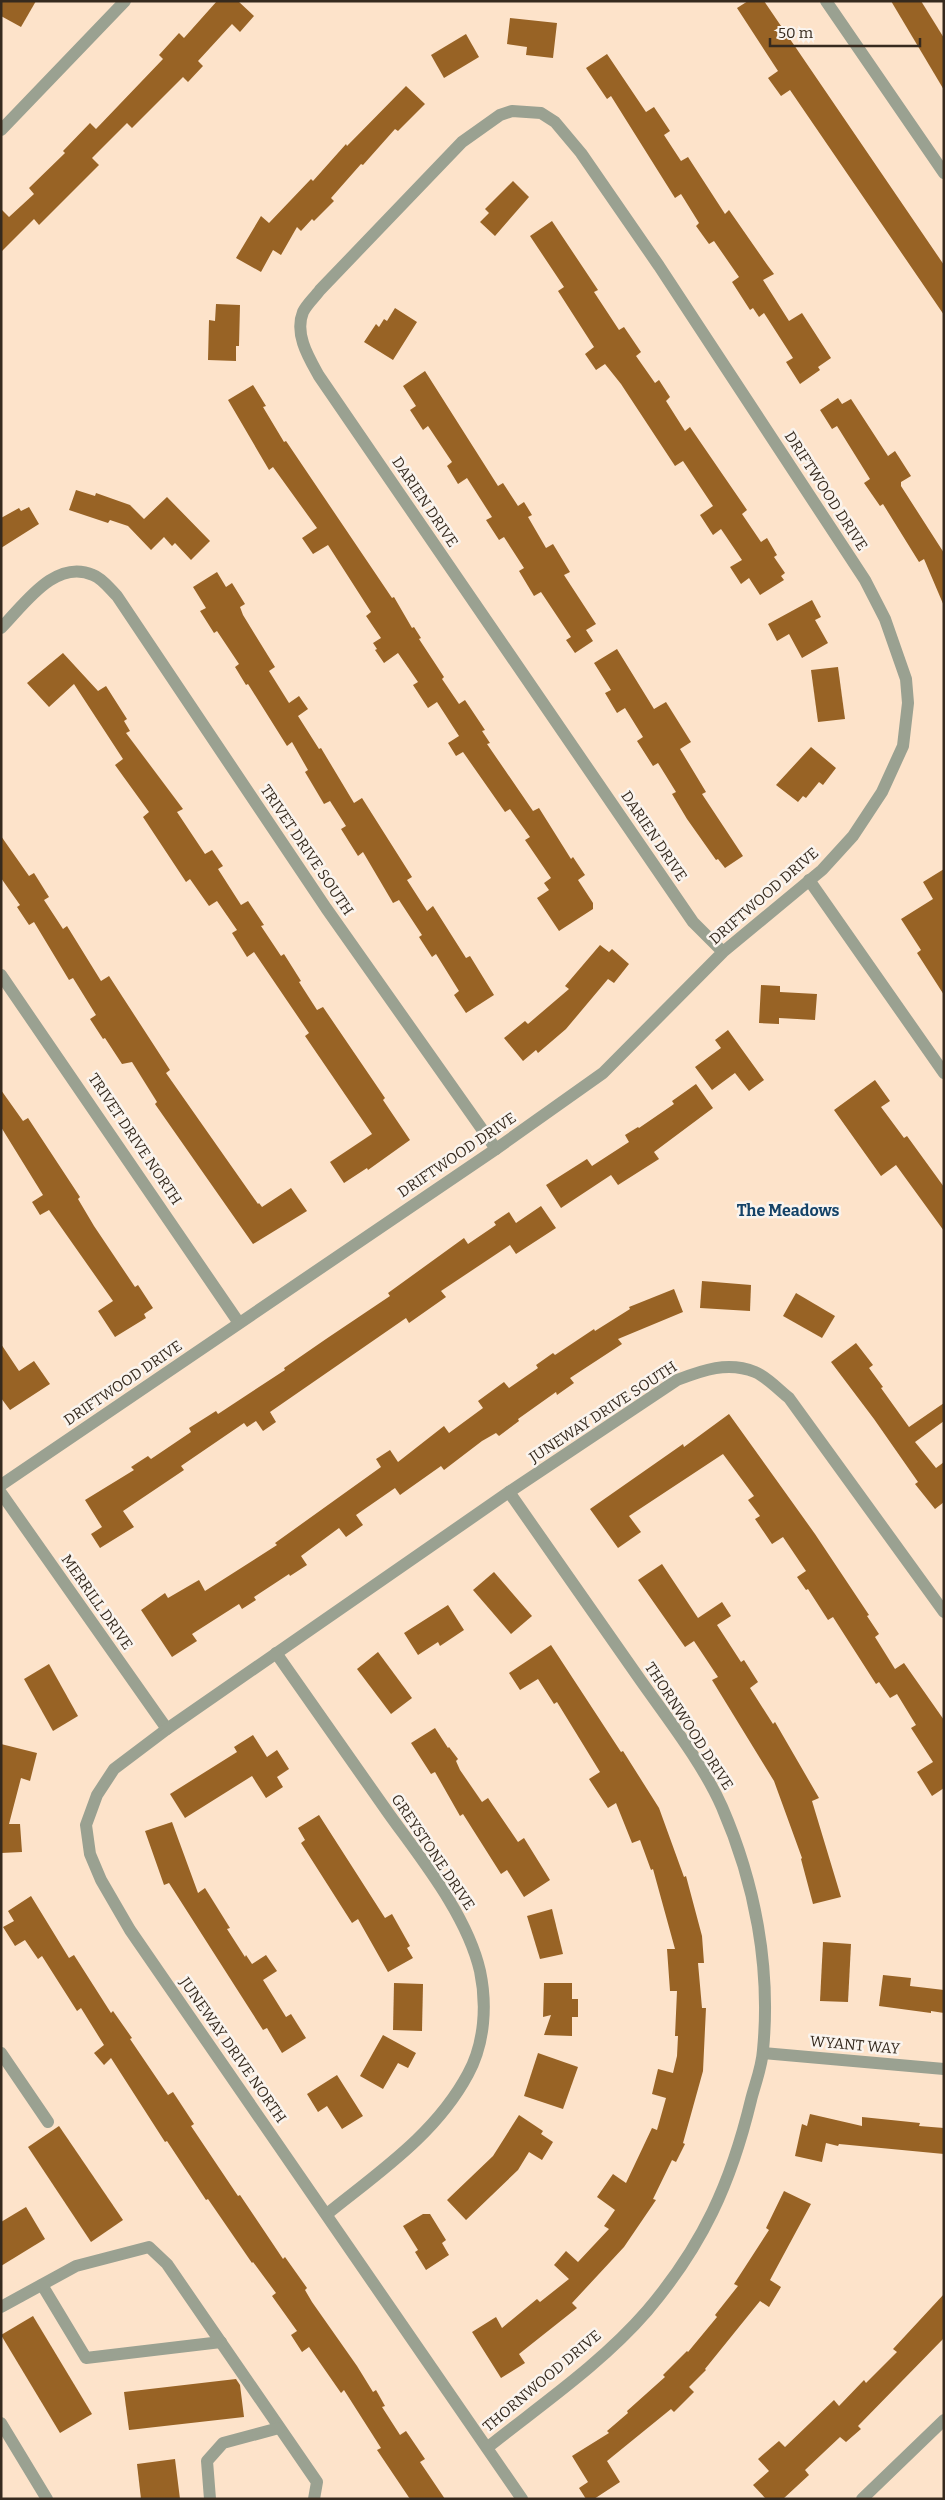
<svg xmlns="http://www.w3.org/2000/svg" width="945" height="2500" font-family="Bitter,serif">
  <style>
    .building { fill: #986325 }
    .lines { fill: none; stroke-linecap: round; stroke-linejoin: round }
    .minor { stroke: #9aa191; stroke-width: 12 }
    .labels { text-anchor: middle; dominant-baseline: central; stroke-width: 5; stroke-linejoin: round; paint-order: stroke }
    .street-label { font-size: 15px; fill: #362a1e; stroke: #faf4ee }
    .neighbourhood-label { font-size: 16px; font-weight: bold; fill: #144267; stroke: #faf4ee }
  </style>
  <rect width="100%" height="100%" fill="#fde3ca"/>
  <g class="building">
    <polygon points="1,1 36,1 21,27 1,16"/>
    <polygon points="217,1 238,1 254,16 240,32 232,24 198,61 203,66 188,82 183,77 132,128 127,123 92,158 99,165 39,225 34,219 1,252 1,209 9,217 34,194 29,188 65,153 63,151 90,123 96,129 163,59 159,55 179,33 184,38"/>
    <polygon points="748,1 764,1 944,265 944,315 790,90 781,96 768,78 778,71 737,8"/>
    <polygon points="891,1 921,1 944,38 944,90"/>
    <polygon points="510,18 557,23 553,58 526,55 527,47 507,44"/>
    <polygon points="466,34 479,57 444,78 431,55"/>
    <polygon points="607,54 646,112 654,107 670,131 664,135 681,161 688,157 725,214 729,210 768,266 774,274 763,280 789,321 802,313 831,358 818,367 820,370 800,384 786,362 793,358 764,313 759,317 753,308 750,310 732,282 739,277 714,241 709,244 696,226 699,223 681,194 675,198 611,96 607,99 586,68"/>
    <polygon points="406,86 425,104 398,131 395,129 363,165 361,164 331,198 334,201 314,221 312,219 301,231 297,227 281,255 273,250 261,272 236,258 261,216 269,223 311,179 313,181 346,144 347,146"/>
    <polygon points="513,181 529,197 495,236 480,222 489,213 485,209"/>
    <polygon points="552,221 598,290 594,292 619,330 624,327 641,352 636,356 655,383 659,380 670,397 666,401 685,431 690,427 747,510 742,514 761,542 767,538 777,555 774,557 785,573 781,576 784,580 760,595 749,578 741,584 730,567 742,560 721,529 713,535 700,515 713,506 683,461 675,466 621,384 605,364 596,370 585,354 594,347 558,291 564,287 530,236"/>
    <polygon points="216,304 240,305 239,346 236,346 236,361 208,360 209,320 215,321"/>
    <polygon points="395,308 417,322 393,360 364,342 376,324 379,327 384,319 387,321"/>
    <polygon points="425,371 498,486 503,483 518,506 524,502 532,515 528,517 546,548 553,544 570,572 564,575 596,624 586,630 593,641 575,653 566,640 571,637 541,592 534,596 519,571 524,568 504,537 499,540 486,520 492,517 467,478 458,484 447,466 452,462 428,426 423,430 410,410 416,406 403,386"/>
    <polygon points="253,385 266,406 263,407 284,442 286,441 392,598 394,597 412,628 414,627 421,638 419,639 444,677 442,679 459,704 465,700 485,730 482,731 490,743 487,744 533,811 539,808 571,859 573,857 585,875 578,880 593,903 593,909 559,931 537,898 549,890 544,883 551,878 525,840 530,837 510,809 505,812 463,752 456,756 448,743 459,736 437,702 428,708 413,685 418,682 398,653 384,663 375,650 377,649 373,643 381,638 366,616 371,612 328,545 313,554 302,538 317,528 273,467 269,470 228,400"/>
    <polygon points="838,398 842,404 851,399 888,456 895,451 911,476 901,482 901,486 944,553 944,606 924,559 919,562 883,504 880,506 864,483 870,479 837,426 832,429 820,410"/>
    <polygon points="76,490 95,496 96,493 130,505 144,519 167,497 210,541 191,560 175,543 172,546 164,537 151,550 128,526 110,520 108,523 69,510"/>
    <polygon points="29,507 39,524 1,548 1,518 19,508 21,511"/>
    <polygon points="217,572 226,587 232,583 245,604 240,607 243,615 275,667 269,671 289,703 299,696 308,709 298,716 319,749 321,748 354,803 362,798 412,877 407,880 427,911 433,906 466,958 470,956 494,995 466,1013 454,995 459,991 436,954 432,957 419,937 422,935 399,900 393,903 363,852 358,856 341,829 346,826 330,801 324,804 305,772 308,770 292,742 287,746 248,684 246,685 235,667 239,664 217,631 214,633 200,611 206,608 193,587"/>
    <polygon points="812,600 821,617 815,620 828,643 802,658 789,634 777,641 768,624"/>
    <polygon points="617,649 654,709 666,702 691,742 680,749 706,792 702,794 743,856 725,868 718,859 716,860 687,819 672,794 676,792 658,763 653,766 637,741 643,737 625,708 617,713 605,693 611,690 594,663"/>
    <polygon points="63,653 98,691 106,686 127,719 124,721 130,731 126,733 183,809 177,812 205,854 212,850 223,866 218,869 241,905 248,901 264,925 261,926 281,956 284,954 301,981 299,982 317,1010 323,1007 385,1098 383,1100 410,1140 368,1170 367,1168 344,1183 330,1162 372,1134 305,1036 309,1033 254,952 247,957 232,933 237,930 217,901 209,906 190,879 186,882 143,817 149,812 115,765 123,759 74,684 49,707 27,683"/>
    <polygon points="838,667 845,719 818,722 811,670"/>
    <polygon points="811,747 836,768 823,785 819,782 806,798 803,796 798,802 776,785"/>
    <polygon points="1,836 29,876 34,873 49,897 44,900 63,929 67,926 101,981 109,976 170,1070 166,1073 258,1204 259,1203 262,1207 291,1188 307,1211 253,1244 155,1104 157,1102 132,1062 122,1064 105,1038 103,1039 90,1019 96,1015 73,978 69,980 34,922 29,925 17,907 20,905 1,878"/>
    <polygon points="944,869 944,995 917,953 921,950 901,919 933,899 923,882"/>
    <polygon points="600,945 609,952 612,949 629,964 614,983 608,979 566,1029 538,1053 536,1050 523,1061 504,1038 525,1021 528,1024 569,989 565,986"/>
    <polygon points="761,985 780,986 780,992 817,994 815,1020 779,1018 779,1024 759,1023"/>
    <polygon points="728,1030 764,1080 749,1091 735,1073 712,1090 695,1067 721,1048 715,1040"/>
    <polygon points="875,1080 890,1101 881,1107 904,1138 907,1136 944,1187 944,1231 896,1165 881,1176 834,1110"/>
    <polygon points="696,1084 713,1108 654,1152 659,1159 618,1185 611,1175 561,1208 546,1185 587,1159 592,1166 629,1142 625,1135 638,1127 639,1128 674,1104 672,1101"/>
    <polygon points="1,1090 23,1121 28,1118 80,1197 78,1199 94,1226 135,1287 138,1285 153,1308 144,1314 146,1318 115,1337 98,1311 113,1301 49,1210 40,1215 32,1202 43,1195 1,1127"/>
    <polygon points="541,1206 556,1228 516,1254 510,1245 441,1291 446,1297 409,1323 406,1318 270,1412 276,1422 263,1431 256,1421 247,1427 244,1423 181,1466 184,1470 123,1511 134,1527 100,1548 91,1534 102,1527 85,1500 134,1470 131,1467 148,1456 151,1459 191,1432 189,1428 216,1411 218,1414 285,1370 284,1368 326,1339 390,1296 388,1293 464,1238 468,1244 496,1225 494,1222 509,1212 516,1223"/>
    <polygon points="702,1281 751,1285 750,1311 700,1308"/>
    <polygon points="674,1289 683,1312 618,1339 622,1344 570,1378 574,1383 557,1395 556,1392 518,1419 519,1421 499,1436 496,1433 482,1441 444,1470 441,1466 400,1495 395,1488 356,1515 363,1525 346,1537 339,1528 301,1556 307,1565 290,1576 289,1574 254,1597 256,1600 242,1609 239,1604 192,1634 197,1641 172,1657 141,1610 165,1593 168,1598 199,1580 205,1591 277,1545 275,1543 381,1467 376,1459 390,1450 398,1462 444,1426 449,1433 483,1408 478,1401 504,1382 509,1388 538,1368 536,1365 553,1353 555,1355 594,1329 595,1331 630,1309 629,1307"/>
    <polygon points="796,1293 835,1316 822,1338 783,1316"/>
    <polygon points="856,1343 873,1365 869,1368 883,1387 881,1388 909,1427 944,1403 944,1421 915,1442 936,1468 944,1462 944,1502 935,1509 915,1484 918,1482 874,1419 831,1362"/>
    <polygon points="1,1344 19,1371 34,1361 50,1384 10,1410 1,1398"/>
    <polygon points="729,1414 815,1534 869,1615 867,1616 879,1634 875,1637 895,1669 904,1663 944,1720 944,1788 932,1796 917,1772 933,1762 911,1728 916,1725 897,1694 890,1698 879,1682 876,1684 833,1617 828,1620 808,1589 806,1590 797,1577 806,1571 783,1537 772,1544 755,1519 760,1516 748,1500 754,1496 723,1454 629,1516 641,1532 618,1548 590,1509 683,1444 684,1447"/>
    <polygon points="662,1564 698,1618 722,1602 731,1616 717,1625 741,1662 744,1660 758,1682 750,1688 773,1724 775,1722 819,1798 812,1801 841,1897 813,1904 801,1859 802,1858 774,1781 712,1680 718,1677 694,1641 685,1647 638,1580"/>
    <polygon points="494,1572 532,1616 511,1634 473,1590"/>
    <polygon points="448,1605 464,1630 440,1646 438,1642 418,1655 404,1633"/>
    <polygon points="551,1645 621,1752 623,1751 659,1808 684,1877 686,1876 702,1936 704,1963 698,1963 702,2008 706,2008 703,2071 683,2143 685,2144 676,2162 672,2160 653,2199 656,2200 624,2247 572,2303 577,2308 519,2354 525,2363 501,2378 472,2332 496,2317 502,2328 537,2299 540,2302 569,2279 554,2265 566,2251 578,2262 609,2229 604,2226 615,2210 597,2197 613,2174 626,2183 652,2128 657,2130 666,2098 652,2094 658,2069 673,2073 677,2056 678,2036 675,2036 677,1991 670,1991 667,1949 675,1949 653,1869 651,1870 640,1840 632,1843 616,1803 608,1808 589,1779 600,1772 557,1702 554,1704 538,1679 520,1690 509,1673"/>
    <polygon points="378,1652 412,1698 391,1714 357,1669"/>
    <polygon points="49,1664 78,1716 53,1731 24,1679"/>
    <polygon points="435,1728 448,1748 449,1747 458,1759 456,1761 460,1770 482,1802 488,1798 518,1842 524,1838 550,1880 524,1897 507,1870 501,1874 463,1814 460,1816 435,1772 431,1774 411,1743"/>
    <polygon points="253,1735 267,1757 277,1750 289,1769 277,1777 283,1787 266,1798 252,1776 185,1818 170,1794 237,1752 234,1747"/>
    <polygon points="1,1744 37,1753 30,1781 21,1778 9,1824 20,1824 22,1852 1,1853"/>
    <polygon points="319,1815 385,1918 392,1914 410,1946 407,1948 413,1958 388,1972 358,1919 352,1923 301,1843 305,1840 298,1828"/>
    <polygon points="172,1822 198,1893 205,1888 230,1928 227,1929 245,1957 246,1955 252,1964 266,1955 277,1971 263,1980 286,2017 291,2014 306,2038 282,2053 267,2028 263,2030 169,1883 164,1885 145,1831"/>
    <polygon points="31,1896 69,1958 74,1955 111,2013 113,2011 132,2038 130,2039 168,2095 173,2092 194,2124 191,2126 238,2196 240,2195 283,2259 285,2257 307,2288 305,2290 312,2302 357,2366 373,2392 376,2390 385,2406 382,2407 400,2435 406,2431 425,2459 420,2462 445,2499 410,2499 377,2450 381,2448 344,2390 341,2393 309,2347 302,2352 291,2335 297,2331 272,2296 276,2293 253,2262 252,2263 208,2199 206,2200 167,2141 165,2142 111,2058 104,2065 94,2053 104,2045 81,2008 77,2011 42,1956 38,1959 25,1940 15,1946 3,1927 14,1921 8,1911"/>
    <polygon points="552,1909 563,1954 540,1959 527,1916"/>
    <polygon points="823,1942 851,1944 848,2002 820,2001"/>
    <polygon points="883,1975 911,1978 910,1986 944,1990 944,2013 931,2011 931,2013 879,2006"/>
    <polygon points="394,1983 423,1984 422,2031 393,2030"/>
    <polygon points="544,1983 572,1983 572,1999 578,1999 578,2017 572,2017 572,2036 544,2035 551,2015 543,2017"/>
    <polygon points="383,2035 416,2053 408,2068 398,2063 383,2089 360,2076"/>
    <polygon points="538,2053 578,2067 563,2109 524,2096"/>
    <polygon points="337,2075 363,2116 342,2129 327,2106 318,2112 307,2094"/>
    <polygon points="810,2114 862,2126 862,2117 920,2123 919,2126 944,2128 944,2154 839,2144 838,2146 826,2143 822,2162 795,2156 802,2124 807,2126"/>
    <polygon points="519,2115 543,2131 541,2134 553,2142 542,2160 529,2152 518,2170 466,2220 447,2200 493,2156"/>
    <polygon points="59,2126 123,2220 91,2242 28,2147"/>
    <polygon points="784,2191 811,2204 770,2280 781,2287 769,2307 760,2301 705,2369 706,2370 689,2387 694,2392 674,2412 671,2409 607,2461 620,2482 594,2499 586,2499 579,2488 588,2482 572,2456 609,2433 607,2431 628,2413 627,2411 665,2377 663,2375 687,2351 688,2352 717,2317 715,2315 738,2286 734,2284 769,2230 766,2228"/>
    <polygon points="26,2207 45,2239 1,2266 1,2222"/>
    <polygon points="423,2214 430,2214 446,2240 442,2243 449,2255 426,2270 415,2252 418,2250 403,2226"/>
    <polygon points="944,2294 944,2338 858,2426 861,2429 846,2442 840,2437 805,2470 809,2475 783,2499 766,2499 753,2485 769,2471 758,2459 779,2441 785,2447 834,2400 839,2406 864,2380 866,2383 897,2352 893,2349"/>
    <polygon points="33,2316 92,2414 60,2433 1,2335"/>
    <polygon points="236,2379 240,2385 244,2417 129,2430 124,2392"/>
    <polygon points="175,2459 180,2499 141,2499 137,2464"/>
  </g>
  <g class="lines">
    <g class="minor">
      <polyline points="826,1 944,173"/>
      <polyline points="1,130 125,1"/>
      <path d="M1,628C24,605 55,558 93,575C102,578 110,589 117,596L326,908L496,1149"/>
      <polyline points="809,880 944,1073"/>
      <polyline points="1,975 239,1323"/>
      <path d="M1,1485L496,1149L603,1073L723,952L822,870L853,836L882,792L903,746L908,703L906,679L885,619L865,580L659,266L581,153L555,122L541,113L512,111L500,115L462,142L320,290C315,297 307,304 303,312C294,334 309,358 319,376L693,922L723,952"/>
      <polyline points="1,1493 167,1729"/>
      <path d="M276,1653C314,1707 352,1761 389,1814C422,1860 467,1915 480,1971C487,2004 485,2043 468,2074C436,2134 379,2172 327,2214"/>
      <polyline points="1,2053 48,2122"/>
      <polyline points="763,2053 944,2069"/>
      <polyline points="42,2285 86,2358 221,2342"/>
      <polyline points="1,2307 76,2266 149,2247 167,2264 317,2482 314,2499"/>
      <polyline points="1,2423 47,2499"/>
      <path d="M488,2447C542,2404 602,2363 647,2311C703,2245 731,2183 751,2100C755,2084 762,2067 763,2050C771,1967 755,1883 722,1807C702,1762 667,1718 639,1678C596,1616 552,1554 509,1492"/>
      <polyline points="210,2499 207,2461 223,2443 279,2428"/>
      <path d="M522,2499L130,1930L101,1880L90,1854L86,1825L97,1795L114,1769L167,1729L509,1492L677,1380C703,1370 728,1361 755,1372C767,1377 779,1390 789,1398L944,1612"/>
      <polyline points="862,2499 944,2420"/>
    </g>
  </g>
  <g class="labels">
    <g class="street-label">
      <text transform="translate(826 491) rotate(57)">DRIFTWOOD DRIVE</text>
      <text transform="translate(425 502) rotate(56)">DARIEN DRIVE</text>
      <text transform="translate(654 836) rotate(56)">DARIEN DRIVE</text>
      <text transform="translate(307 850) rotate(56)">TRIVET DRIVE SOUTH</text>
      <text transform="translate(764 896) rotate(-41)">DRIFTWOOD DRIVE</text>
      <text transform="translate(135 1139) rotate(56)">TRIVET DRIVE NORTH</text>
      <text transform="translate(457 1155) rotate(-34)">DRIFTWOOD DRIVE</text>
      <text transform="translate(123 1383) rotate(-34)">DRIFTWOOD DRIVE</text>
      <text transform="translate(603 1412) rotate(-33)">JUNEWAY DRIVE SOUTH</text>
      <text transform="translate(97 1602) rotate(55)">MERRILL DRIVE</text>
      <text transform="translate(689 1726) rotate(57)">THORNWOOD DRIVE</text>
      <text transform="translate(433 1852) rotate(56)">GREYSTONE DRIVE</text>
      <text transform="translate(855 2045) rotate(5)">WYANT WAY</text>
      <text transform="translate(233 2050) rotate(55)">JUNEWAY DRIVE NORTH</text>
      <text transform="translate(542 2381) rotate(-40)">THORNWOOD DRIVE</text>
    </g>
    <g class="neighbourhood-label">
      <text x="788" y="1210">The Meadows</text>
    </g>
  </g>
  <rect width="945" height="2500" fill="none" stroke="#362a1e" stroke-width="5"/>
  <path d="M770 38v8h150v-8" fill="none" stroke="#362a1e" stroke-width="2.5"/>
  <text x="778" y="38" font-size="15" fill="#362a1e" stroke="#faf4ee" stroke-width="4" paint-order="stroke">50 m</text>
</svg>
